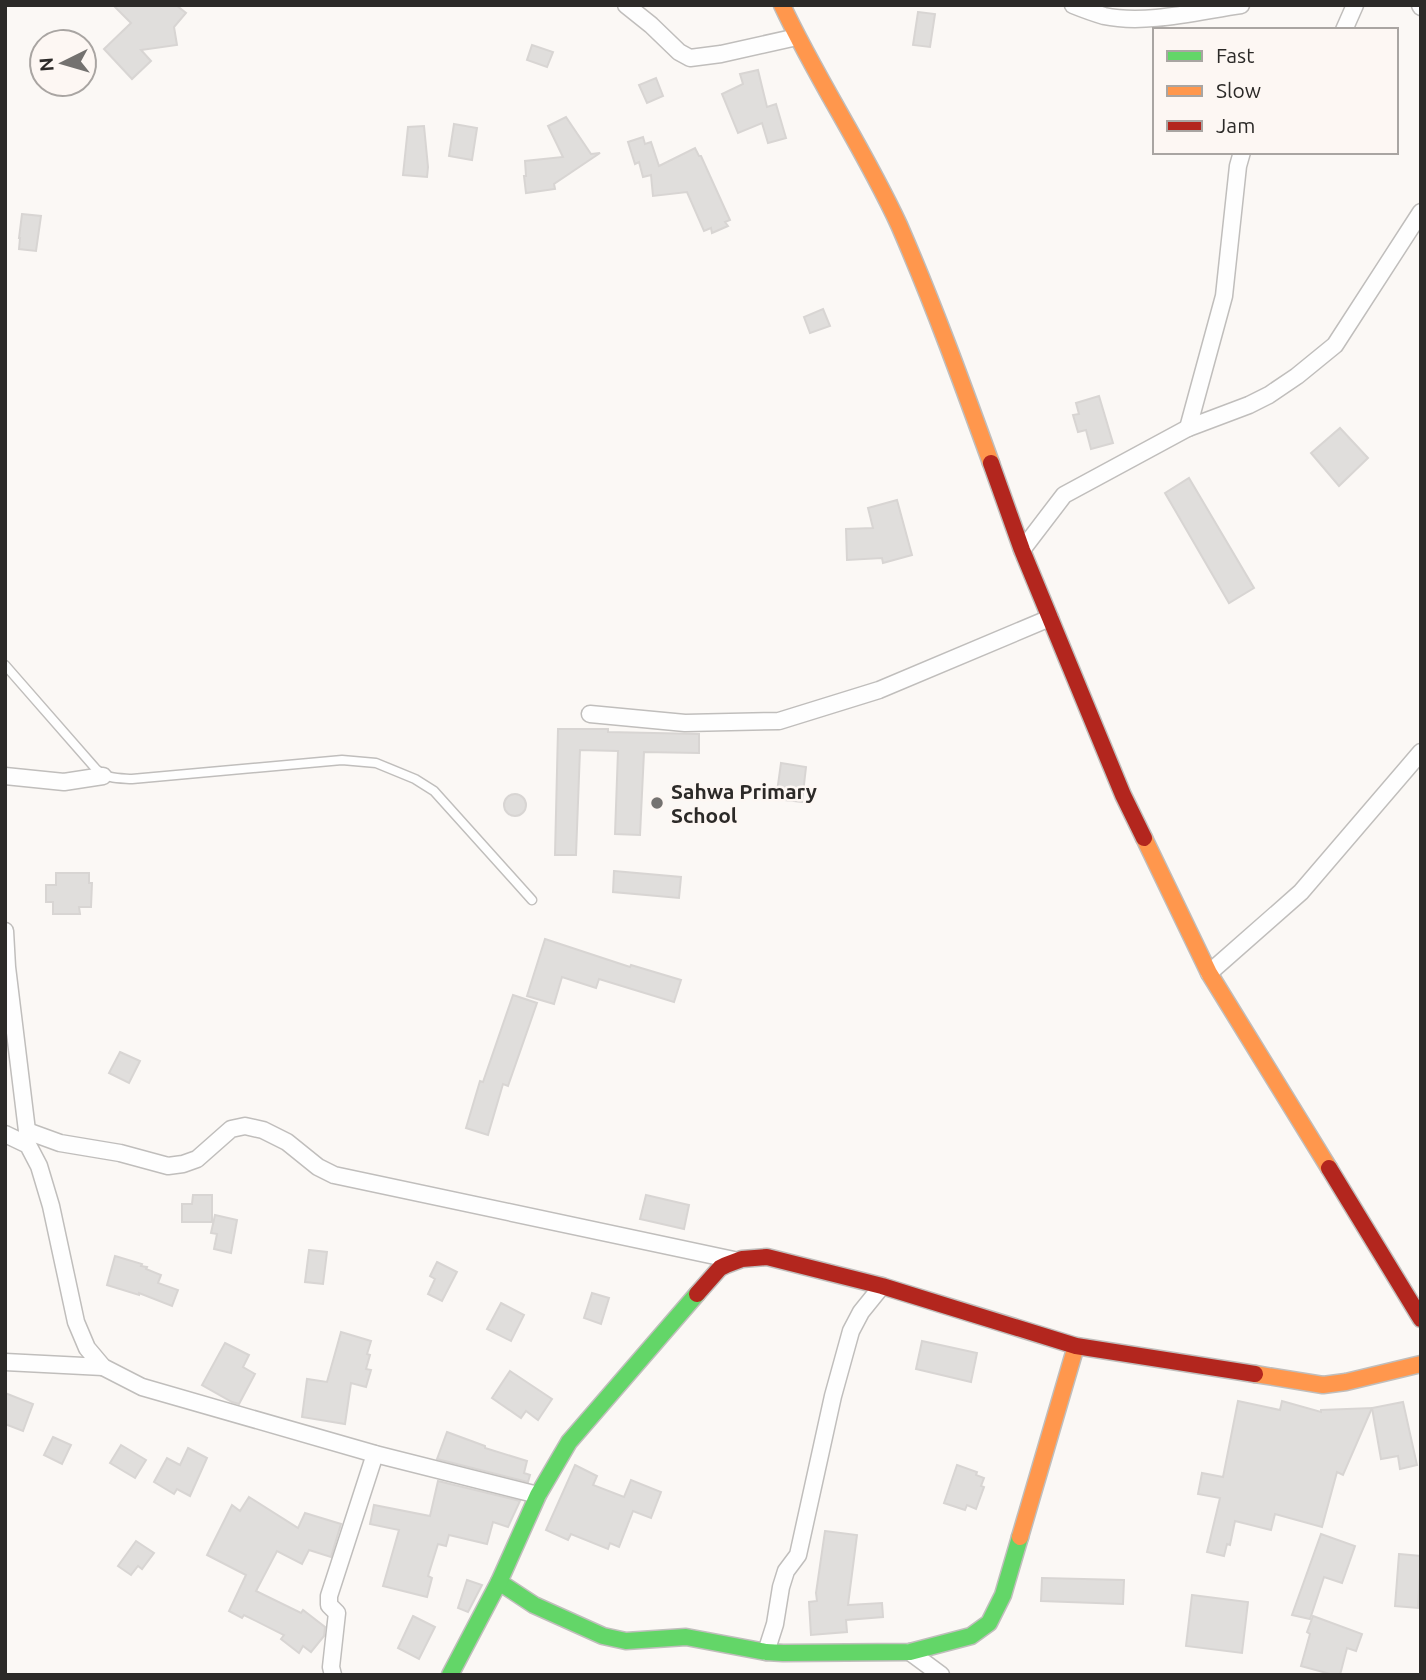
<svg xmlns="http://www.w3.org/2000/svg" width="1426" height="1680" font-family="Ubuntu,sans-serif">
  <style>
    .building { fill: #e0dedc; stroke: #d8d5d3; stroke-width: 2 }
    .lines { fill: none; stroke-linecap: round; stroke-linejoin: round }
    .lane-casing { stroke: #c0bebc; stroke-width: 11 }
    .street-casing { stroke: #c0bebc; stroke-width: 19 }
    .fast-casing { stroke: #c0bebc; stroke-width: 19 }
    .slow-casing { stroke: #c0bebc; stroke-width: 19 }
    .jam-casing { stroke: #c0bebc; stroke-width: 19 }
    .lane { stroke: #fefefe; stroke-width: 8 }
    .street { stroke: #fefefe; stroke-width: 16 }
    .fast { stroke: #63d668; stroke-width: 16 }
    .slow { stroke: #ff974d; stroke-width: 16 }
    .jam { stroke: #b3261e; stroke-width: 16 }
    .poi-dot { fill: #747270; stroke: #fdf7f3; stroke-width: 2.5 }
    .labels { text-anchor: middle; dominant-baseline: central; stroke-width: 5; stroke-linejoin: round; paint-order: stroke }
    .poi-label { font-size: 21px; font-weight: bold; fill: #2c2a28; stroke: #fdf7f3; text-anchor: start }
  </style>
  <rect width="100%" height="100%" fill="#fbf8f5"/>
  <g class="building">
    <polygon points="113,5 176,5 186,13 174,27 177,45 141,50 151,61 132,79 104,49 131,23"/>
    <polygon points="918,12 935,14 930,47 913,45"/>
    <polygon points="532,45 553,52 547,67 527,60"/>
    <polygon points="758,70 767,107 776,104 786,138 768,143 762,123 738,133 722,94 743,84 740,74"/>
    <polygon points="656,78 663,96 647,103 639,85"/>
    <polygon points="566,117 591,154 600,153 554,184 555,189 526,193 524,176 526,176 525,161 563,157 548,126"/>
    <polygon points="454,124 477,128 472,160 449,156"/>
    <polygon points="424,126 428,167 427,177 403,175 408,127"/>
    <polygon points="643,137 645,144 651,142 659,166 695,148 699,156 701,156 730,220 725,222 728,226 712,233 711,228 704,231 687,192 653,196 651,175 643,177 639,162 635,164 628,142"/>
    <polygon points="22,214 41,216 36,251 19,249 20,238 19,238"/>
    <polygon points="823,309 830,326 810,333 804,317"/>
    <polygon points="1099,396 1113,443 1091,449 1086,430 1078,432 1073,415 1079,414 1076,403"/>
    <polygon points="1340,428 1368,458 1339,486 1311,453"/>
    <polygon points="1189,478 1254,588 1229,603 1165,493"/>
    <polygon points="897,500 912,555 883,563 882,558 847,560 846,529 873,528 868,508"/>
    <polygon points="558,729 608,729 608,732 699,734 699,753 644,752 640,835 615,834 618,751 580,750 576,855 555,855"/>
    <polygon points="781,763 806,767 802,802 776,799"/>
    <circle cx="515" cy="805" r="11"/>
    <polygon points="614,871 681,877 679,898 613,892"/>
    <polygon points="56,873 89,873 89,883 92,883 91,907 79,907 80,914 53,914 53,902 46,902 46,885 56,885"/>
    <polygon points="545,939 630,967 631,965 681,980 674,1002 599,979 596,988 562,977 554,1004 527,996"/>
    <polygon points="513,995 537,1003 508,1086 503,1084 488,1135 466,1128 480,1081 483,1082"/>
    <polygon points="120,1052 140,1061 129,1083 109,1073"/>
    <polygon points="193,1195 212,1195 212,1222 182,1222 182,1204 192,1204"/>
    <polygon points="646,1195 689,1205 684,1229 640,1219"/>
    <polygon points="215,1215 237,1220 231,1253 214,1249 217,1234 211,1233"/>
    <polygon points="309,1250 327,1252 323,1284 305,1282"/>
    <polygon points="115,1256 142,1264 141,1266 147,1267 146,1269 161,1275 158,1283 178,1290 172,1306 139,1293 139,1295 107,1285"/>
    <polygon points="437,1262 457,1272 442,1301 428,1294 435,1279 430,1276"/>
    <polygon points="592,1293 609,1298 601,1324 584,1318"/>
    <polygon points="501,1303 524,1315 511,1341 487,1329"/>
    <polygon points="341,1332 371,1341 367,1354 370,1355 366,1369 371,1370 366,1387 351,1383 345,1424 302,1417 307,1379 327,1382"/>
    <polygon points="922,1341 977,1353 971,1382 916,1369"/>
    <polygon points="225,1343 249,1355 243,1367 255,1374 239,1404 232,1402 202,1385"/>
    <polygon points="510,1371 552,1399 538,1420 526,1411 521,1418 492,1398"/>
    <polygon points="5,1393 33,1404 23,1431 5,1424"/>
    <polygon points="1238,1401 1280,1410 1282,1401 1321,1412 1321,1410 1372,1408 1343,1475 1337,1472 1322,1527 1275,1514 1271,1530 1235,1521 1230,1545 1227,1544 1224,1556 1207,1552 1220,1498 1198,1494 1202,1473 1223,1477"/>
    <polygon points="1403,1402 1417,1465 1400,1469 1398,1456 1381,1459 1372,1408"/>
    <polygon points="447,1432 485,1446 485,1448 527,1461 524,1473 530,1475 528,1482 437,1459"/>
    <polygon points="53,1437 71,1445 62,1464 44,1455"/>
    <polygon points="121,1445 146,1460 135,1478 110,1463"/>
    <polygon points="188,1448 207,1458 190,1496 177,1489 174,1494 154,1482 167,1458 180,1465"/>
    <polygon points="575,1465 597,1476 593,1485 624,1497 631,1480 661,1492 651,1518 633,1511 619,1547 610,1543 608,1549 571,1534 568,1540 546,1530"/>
    <polygon points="957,1465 977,1472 976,1475 984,1478 981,1486 984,1487 976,1509 967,1505 965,1510 944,1503"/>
    <polygon points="438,1481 520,1501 508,1527 493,1522 487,1544 449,1535 446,1546 438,1544 428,1576 432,1578 427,1597 383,1586 399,1530 370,1524 374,1505 430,1516"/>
    <polygon points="249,1497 298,1528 305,1513 341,1524 331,1557 309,1550 302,1564 277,1551 256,1591 301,1613 303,1610 325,1627 324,1636 311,1652 303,1646 299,1653 281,1639 284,1635 244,1615 242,1618 229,1611 246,1575 207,1555 232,1505 240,1511"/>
    <polygon points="825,1531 857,1535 848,1605 882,1603 883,1617 846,1620 847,1632 811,1635 809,1602 817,1601 816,1593"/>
    <polygon points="1321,1534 1355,1546 1342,1583 1324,1577 1310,1619 1292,1615"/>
    <polygon points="136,1541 154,1553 142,1569 138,1566 131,1575 118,1566"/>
    <polygon points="1399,1554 1421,1556 1418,1608 1395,1606"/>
    <polygon points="1042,1578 1124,1580 1123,1604 1041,1601"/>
    <polygon points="467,1580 482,1585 468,1612 458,1608"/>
    <polygon points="1192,1595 1248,1602 1242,1653 1186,1646"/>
    <polygon points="413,1616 435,1627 419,1659 398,1648"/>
    <polygon points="1313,1616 1362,1634 1356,1651 1347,1648 1340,1675 1334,1675 1301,1666 1310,1634 1307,1632"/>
  </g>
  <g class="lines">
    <g class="lane-casing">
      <path id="lane" d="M5,665L96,769C107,779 118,778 132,779L342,760L376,763L415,779L434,791L532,900"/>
    </g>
    <g class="street-casing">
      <g id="street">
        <polyline points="626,5 651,25 679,52 690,58 721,54 797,37"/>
        <path d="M1073,5C1083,9 1094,13 1104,16C1146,25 1199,11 1241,5"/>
        <polyline points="1420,5 1421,7"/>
        <polyline points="1344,30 1355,5"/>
        <polyline points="1188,428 1224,296 1238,166 1242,152"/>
        <polyline points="1022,550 1064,495 1188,428 1249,405 1269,395 1297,376 1335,345 1421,212"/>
        <polyline points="590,714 685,723 779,721 879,690 1050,618"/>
        <polyline points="5,776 64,782 103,776"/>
        <polyline points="5,931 7,967 28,1139"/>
        <polyline points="1209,973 1301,892 1421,752"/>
        <polyline points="27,1131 60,1143 120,1153 168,1166 183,1164 197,1159 231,1129 245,1126 263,1130 287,1142 318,1167 334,1175 734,1260"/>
        <polyline points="5,1134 28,1145 39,1166 51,1206 76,1322 87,1348 103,1367 142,1387 375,1454 538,1495"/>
        <polyline points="5,1362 103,1367"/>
        <polyline points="766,1652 775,1624 781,1587 786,1571 798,1555 833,1396 851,1331 861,1312 882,1286"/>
        <polyline points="910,1652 941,1675"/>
        <polyline points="333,1675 331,1667 337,1613 329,1605 329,1596 375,1454"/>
      </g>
    </g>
    <g class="fast-casing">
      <g id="fast">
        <polyline points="499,1582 534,1605 603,1636 626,1641 686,1637 766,1652 783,1653 910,1652 971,1636 989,1623 1003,1595 1020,1537"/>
        <polyline points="450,1675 499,1582 538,1495 569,1442 697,1294"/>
      </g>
    </g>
    <g class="slow-casing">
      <g id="slow">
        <path d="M782,5C817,80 864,149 899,225C933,303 962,383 991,463"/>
        <polyline points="1144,838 1209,973 1329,1168"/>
        <polyline points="1255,1374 1323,1385 1346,1382 1421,1364"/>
        <polyline points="1020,1537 1076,1346"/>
      </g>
    </g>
    <g class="jam-casing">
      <g id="jam">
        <polyline points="991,463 1022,550 1123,795 1144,838"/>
        <polyline points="1329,1168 1421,1319"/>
        <polyline points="697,1294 720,1268 726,1265 742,1259 767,1257 882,1286 1076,1346 1255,1374"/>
      </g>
    </g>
    <use href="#lane" class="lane"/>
    <use href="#street" class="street"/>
    <use href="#fast" class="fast"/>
    <use href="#slow" class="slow"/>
    <use href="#jam" class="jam"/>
  </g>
  <circle class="poi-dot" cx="657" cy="803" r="7"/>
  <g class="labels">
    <g class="poi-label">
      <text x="671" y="791">Sahwa Primary<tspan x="671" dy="24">School</tspan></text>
    </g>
  </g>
  <rect width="1426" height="1680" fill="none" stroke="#2c2a28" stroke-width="14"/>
  <rect x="1153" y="28" width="245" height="126" fill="#fdf7f3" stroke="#a9a5a2" stroke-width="2"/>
  <rect x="1167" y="51" width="35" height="10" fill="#63d668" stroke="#a9a5a2" stroke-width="2"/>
  <text x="1216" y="63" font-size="21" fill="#2c2a28">Fast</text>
  <rect x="1167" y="86" width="35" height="10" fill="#ff974d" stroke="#a9a5a2" stroke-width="2"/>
  <text x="1216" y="98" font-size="21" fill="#2c2a28">Slow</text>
  <rect x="1167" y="121" width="35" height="10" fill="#b3261e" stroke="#a9a5a2" stroke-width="2"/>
  <text x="1216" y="133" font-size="21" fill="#2c2a28">Jam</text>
  <g transform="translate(63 63) rotate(265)"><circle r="33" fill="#fdf7f3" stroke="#a9a5a2" stroke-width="2"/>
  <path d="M0-5L12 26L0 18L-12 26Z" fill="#747270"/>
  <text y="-10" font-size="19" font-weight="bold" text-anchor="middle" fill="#2c2a28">N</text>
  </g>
</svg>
